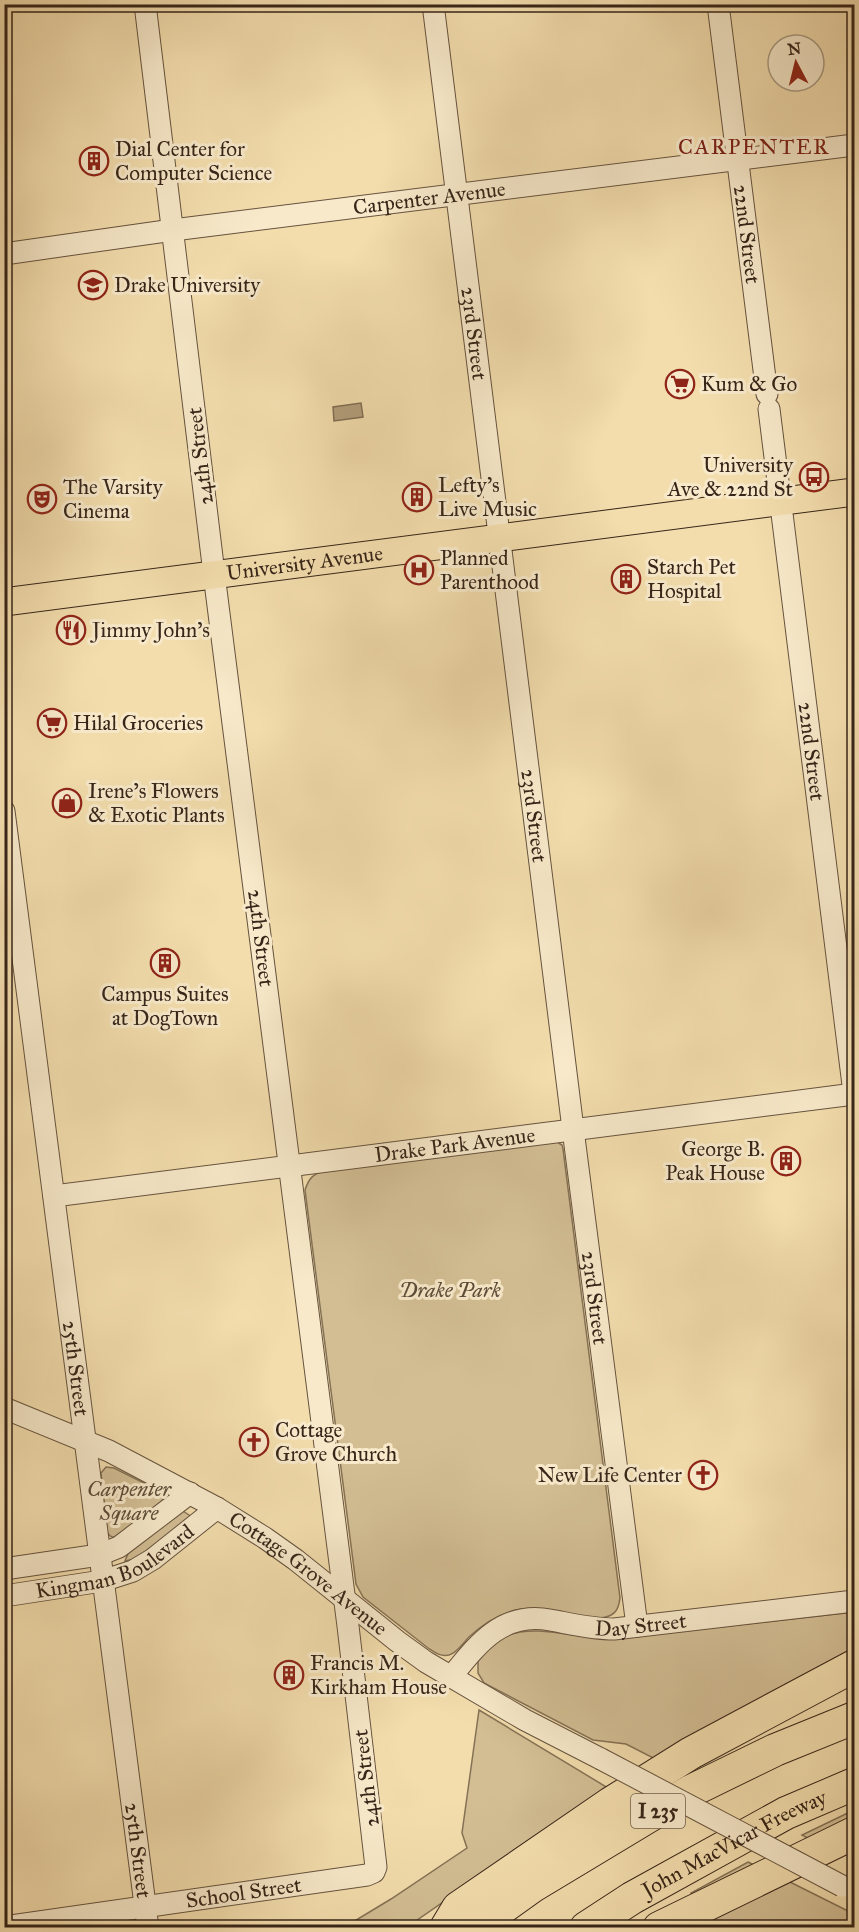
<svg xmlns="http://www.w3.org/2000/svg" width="859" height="1932" font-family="'IM FELL Great Primer',serif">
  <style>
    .green { fill: #d3be94; stroke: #857256; stroke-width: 1.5 }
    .water { fill: #b39e7b; stroke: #816e54; stroke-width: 1.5 }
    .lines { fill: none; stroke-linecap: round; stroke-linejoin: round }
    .minor-casing { stroke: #66533e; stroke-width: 23 }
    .major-casing { stroke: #372519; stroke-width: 29 }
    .highway-casing { stroke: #372519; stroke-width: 34 }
    .minor { stroke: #f7e9ca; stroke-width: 21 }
    .major { stroke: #f3ddad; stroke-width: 27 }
    .highway { stroke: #f3ddad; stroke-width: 32 }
    .minor-bridge-casing { stroke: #66533e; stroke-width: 23; stroke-linecap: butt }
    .minor-bridge { stroke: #f7e9ca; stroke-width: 21 }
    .labels { text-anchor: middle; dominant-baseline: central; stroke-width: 6; stroke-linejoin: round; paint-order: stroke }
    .shield { fill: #f7e9ca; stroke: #71604e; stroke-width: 1.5 }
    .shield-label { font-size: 20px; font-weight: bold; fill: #372519 }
    .poi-label { font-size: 21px; fill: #372519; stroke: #f7e9ca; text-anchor: start }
    .street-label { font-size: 21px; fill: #372519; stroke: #f7e9ca }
    .park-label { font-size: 21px; font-style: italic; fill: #5e4b38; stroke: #f7e9ca }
    .neighbourhood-label { font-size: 22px; letter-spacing: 1.5px; fill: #7a1f14; stroke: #f7e9ca }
  </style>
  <rect width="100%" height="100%" fill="#f3ddad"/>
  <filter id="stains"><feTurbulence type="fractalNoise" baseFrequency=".00333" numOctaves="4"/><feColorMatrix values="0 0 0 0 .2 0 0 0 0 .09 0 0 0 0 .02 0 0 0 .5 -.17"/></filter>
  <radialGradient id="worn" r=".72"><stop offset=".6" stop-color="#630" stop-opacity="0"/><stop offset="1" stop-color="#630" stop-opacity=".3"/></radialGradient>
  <g class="green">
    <path d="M557,1142L562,1145L563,1149L620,1598C619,1606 617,1613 609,1616C590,1624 547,1605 522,1609C501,1612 484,1623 469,1637C463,1643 457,1653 449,1655C440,1657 434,1652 428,1648L363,1597L356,1584L305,1190C309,1178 313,1174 324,1171Z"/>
    <polygon points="106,1467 114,1468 158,1490 162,1495 163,1502 115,1538 110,1536 107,1532 101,1473"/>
    <polygon points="183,1511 192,1517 135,1559 125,1561 129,1551"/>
    <path d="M854,1612V1654L659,1761L626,1744L593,1740L484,1683L478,1673V1660C486,1651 495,1641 506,1636C536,1623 579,1639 613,1639Z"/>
    <polygon points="479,1710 608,1788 407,1927 343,1928 391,1899 467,1848 462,1833"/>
    <polygon points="854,1810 854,1824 813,1841 802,1835"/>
    <polygon points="748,1862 756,1866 693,1897 691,1893"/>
    <polygon points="778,1876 854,1914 854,1927 674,1928"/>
  </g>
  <polygon class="water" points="361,403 363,417 334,421 333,407"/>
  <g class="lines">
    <g class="minor-casing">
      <g id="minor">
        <path id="s1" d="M433,4L575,1145L637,1626"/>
        <path id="s2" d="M718,4L767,394"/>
        <path id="s3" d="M4,254L173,230L854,145"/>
        <path id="s4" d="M769,409L854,1093"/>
        <path id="s5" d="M4,811L148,1928"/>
        <path id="s6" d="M54,1196L854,1094"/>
        <path id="s7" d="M4,1408L109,1451L217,1508L265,1538L296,1560L397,1641L426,1662L525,1720L601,1759"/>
        <polyline points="4,1569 99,1555 119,1547 190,1493"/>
        <path id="s8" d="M4,1596L102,1581L133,1571L153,1559L217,1508"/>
        <path id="s9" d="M451,1677C477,1645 502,1611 550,1620C572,1624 591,1629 614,1629L854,1601"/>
        <path id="s10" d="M4,1927L367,1875L374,1872L376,1867L348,1626L216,590L145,4"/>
      </g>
    </g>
    <g class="major-casing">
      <g id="major">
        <path id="s11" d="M4,602L854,492"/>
      </g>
    </g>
    <g class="highway-casing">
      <g id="highway">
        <polyline points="446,1928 458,1908 611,1803 691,1753 854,1666"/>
        <polyline points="474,1928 533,1886 689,1792 775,1750 854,1718"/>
        <path id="s12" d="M586,1928L632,1898L786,1813L854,1784"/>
        <polyline points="659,1928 854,1833"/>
      </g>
    </g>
    <use href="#minor" class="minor"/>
    <use href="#major" class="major"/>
    <use href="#highway" class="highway"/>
    <g class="minor-bridge-casing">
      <polyline id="minor-bridge" points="601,1759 842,1886"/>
    </g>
    <use href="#minor-bridge" class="minor-bridge"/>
  </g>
  <defs>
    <g id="building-ring" transform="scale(1.5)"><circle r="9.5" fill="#f7e9ca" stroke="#8f2418" stroke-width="1.5"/><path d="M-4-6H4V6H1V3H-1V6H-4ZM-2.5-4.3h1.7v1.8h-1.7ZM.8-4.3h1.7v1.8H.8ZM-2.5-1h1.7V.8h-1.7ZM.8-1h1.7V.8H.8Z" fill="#8f2418"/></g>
    <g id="university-ring" transform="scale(1.5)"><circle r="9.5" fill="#f7e9ca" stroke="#8f2418" stroke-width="1.5"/><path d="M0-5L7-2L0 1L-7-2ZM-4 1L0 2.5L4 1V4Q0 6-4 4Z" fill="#8f2418"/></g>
    <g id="supermarket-ring" transform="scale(1.5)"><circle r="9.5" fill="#f7e9ca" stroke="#8f2418" stroke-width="1.5"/><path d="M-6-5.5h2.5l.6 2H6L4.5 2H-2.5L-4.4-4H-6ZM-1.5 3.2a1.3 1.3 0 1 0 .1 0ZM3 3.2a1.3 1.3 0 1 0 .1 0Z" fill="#8f2418"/></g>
    <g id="bus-ring" transform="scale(1.5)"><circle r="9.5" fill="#f7e9ca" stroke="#8f2418" stroke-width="1.5"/><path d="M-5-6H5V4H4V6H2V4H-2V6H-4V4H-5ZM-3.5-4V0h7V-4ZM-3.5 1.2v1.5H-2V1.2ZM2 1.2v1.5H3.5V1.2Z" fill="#8f2418"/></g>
    <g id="theatre-ring" transform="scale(1.5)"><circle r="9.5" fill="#f7e9ca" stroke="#8f2418" stroke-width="1.5"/><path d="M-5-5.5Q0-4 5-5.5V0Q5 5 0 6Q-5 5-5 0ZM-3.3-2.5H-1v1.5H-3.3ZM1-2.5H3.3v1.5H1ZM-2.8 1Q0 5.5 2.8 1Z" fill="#8f2418"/></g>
    <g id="hospital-ring" transform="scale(1.5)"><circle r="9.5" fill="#f7e9ca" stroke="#8f2418" stroke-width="1.5"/><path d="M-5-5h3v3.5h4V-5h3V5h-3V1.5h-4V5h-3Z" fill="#8f2418"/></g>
    <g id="restaurant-ring" transform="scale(1.5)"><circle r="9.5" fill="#f7e9ca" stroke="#8f2418" stroke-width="1.5"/><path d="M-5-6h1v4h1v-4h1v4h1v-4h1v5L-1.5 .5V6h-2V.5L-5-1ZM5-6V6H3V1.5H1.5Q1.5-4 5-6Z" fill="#8f2418"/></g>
    <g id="shop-ring" transform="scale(1.5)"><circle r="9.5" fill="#f7e9ca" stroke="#8f2418" stroke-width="1.5"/><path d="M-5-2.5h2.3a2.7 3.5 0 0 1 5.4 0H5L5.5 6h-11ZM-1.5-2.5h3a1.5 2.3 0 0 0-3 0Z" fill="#8f2418"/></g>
    <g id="church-ring" transform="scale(1.5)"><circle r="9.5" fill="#f7e9ca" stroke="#8f2418" stroke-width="1.5"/><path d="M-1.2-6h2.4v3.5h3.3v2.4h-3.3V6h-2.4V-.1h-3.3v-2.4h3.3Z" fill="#8f2418"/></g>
  </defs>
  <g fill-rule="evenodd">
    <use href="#building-ring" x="94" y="161"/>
    <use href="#university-ring" x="93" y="285"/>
    <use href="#supermarket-ring" x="680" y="384"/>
    <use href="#bus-ring" x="814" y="477"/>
    <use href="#building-ring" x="417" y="497"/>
    <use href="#theatre-ring" x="42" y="499"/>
    <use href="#hospital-ring" x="419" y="570"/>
    <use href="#building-ring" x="626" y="579"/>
    <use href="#restaurant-ring" x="71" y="630"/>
    <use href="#supermarket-ring" x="52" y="723"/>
    <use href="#shop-ring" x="67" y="803"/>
    <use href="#building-ring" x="165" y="963"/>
    <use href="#building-ring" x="786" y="1161"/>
    <use href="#church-ring" x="254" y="1442"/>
    <use href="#church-ring" x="703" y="1475"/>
    <use href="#building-ring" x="289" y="1675"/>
  </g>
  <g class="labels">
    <rect class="shield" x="631" y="1794" width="54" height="34" rx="4.5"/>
    <g class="shield-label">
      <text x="658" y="1811">I 235</text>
    </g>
    <g class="poi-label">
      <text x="115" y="149">Dial Center for<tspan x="115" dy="24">Computer Science</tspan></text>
      <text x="114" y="285">Drake University</text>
      <text x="701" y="384">Kum &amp; Go</text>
      <text x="793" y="465" text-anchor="end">University<tspan x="793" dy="24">Ave &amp; 22nd St</tspan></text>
      <text x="438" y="485">Lefty's<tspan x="438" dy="24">Live Music</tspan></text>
      <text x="63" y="487">The Varsity<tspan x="63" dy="24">Cinema</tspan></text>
      <text x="440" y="558">Planned<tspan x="440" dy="24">Parenthood</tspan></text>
      <text x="647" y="567">Starch Pet<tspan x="647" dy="24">Hospital</tspan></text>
      <text x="92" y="630">Jimmy John's</text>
      <text x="73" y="723">Hilal Groceries</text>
      <text x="88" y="791">Irene's Flowers<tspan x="88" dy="24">&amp; Exotic Plants</tspan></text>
      <text x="165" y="994" text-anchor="middle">Campus Suites<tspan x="165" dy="24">at DogTown</tspan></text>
      <text x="765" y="1149" text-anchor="end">George B.<tspan x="765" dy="24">Peak House</tspan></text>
      <text x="275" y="1430">Cottage<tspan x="275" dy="24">Grove Church</tspan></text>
      <text x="682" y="1475" text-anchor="end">New Life Center</text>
      <text x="310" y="1663">Francis M.<tspan x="310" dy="24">Kirkham House</tspan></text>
    </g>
    <g class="street-label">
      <text stroke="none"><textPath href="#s3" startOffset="429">Carpenter Avenue</textPath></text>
      <text stroke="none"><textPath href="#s2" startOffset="232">22nd Street</textPath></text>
      <text stroke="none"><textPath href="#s1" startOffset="332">23rd Street</textPath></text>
      <text transform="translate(200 456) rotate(-97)">24th Street</text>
      <text stroke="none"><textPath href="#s11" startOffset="303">University Avenue</textPath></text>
      <text stroke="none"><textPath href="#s4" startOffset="345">22nd Street</textPath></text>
      <text stroke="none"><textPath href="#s1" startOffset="818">23rd Street</textPath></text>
      <text transform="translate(261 938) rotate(83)">24th Street</text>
      <text stroke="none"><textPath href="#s6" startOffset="404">Drake Park Avenue</textPath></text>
      <text stroke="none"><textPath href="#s1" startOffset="1304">23rd Street</textPath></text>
      <text stroke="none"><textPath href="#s5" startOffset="562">25th Street</textPath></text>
      <text stroke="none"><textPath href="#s8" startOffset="118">Kingman Boulevard</textPath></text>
      <text stroke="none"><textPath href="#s7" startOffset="348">Cottage Grove Avenue</textPath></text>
      <text stroke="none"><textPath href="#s9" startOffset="213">Day Street</textPath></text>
      <text transform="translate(366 1778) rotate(-97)">24th Street</text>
      <text stroke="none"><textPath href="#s12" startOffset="171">John MacVicar Freeway</textPath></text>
      <text stroke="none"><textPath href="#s5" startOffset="1048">25th Street</textPath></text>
      <text stroke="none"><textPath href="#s10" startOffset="242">School Street</textPath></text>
    </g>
    <g class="park-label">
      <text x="450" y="1290">Drake Park</text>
      <text x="129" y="1489">Carpenter<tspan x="129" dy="24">Square</tspan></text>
    </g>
    <g class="neighbourhood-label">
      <text x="754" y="146">CARPENTER</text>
    </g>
  </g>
  <rect width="859" height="1932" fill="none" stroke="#f3ddad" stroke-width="24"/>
  <rect x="6" y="6" width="847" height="1920" fill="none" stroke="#372519" stroke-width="3"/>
  <rect x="12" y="12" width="835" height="1908" fill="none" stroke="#372519" stroke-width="1.5"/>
  <g transform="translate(796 63) rotate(353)"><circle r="28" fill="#f7e9ca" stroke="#aa9b83" stroke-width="1.5"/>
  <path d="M0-4.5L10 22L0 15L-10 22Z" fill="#8f2418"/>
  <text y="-9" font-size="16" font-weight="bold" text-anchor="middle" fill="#372519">N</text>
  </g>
  <rect width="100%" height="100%" filter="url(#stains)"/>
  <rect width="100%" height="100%" fill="url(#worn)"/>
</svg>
